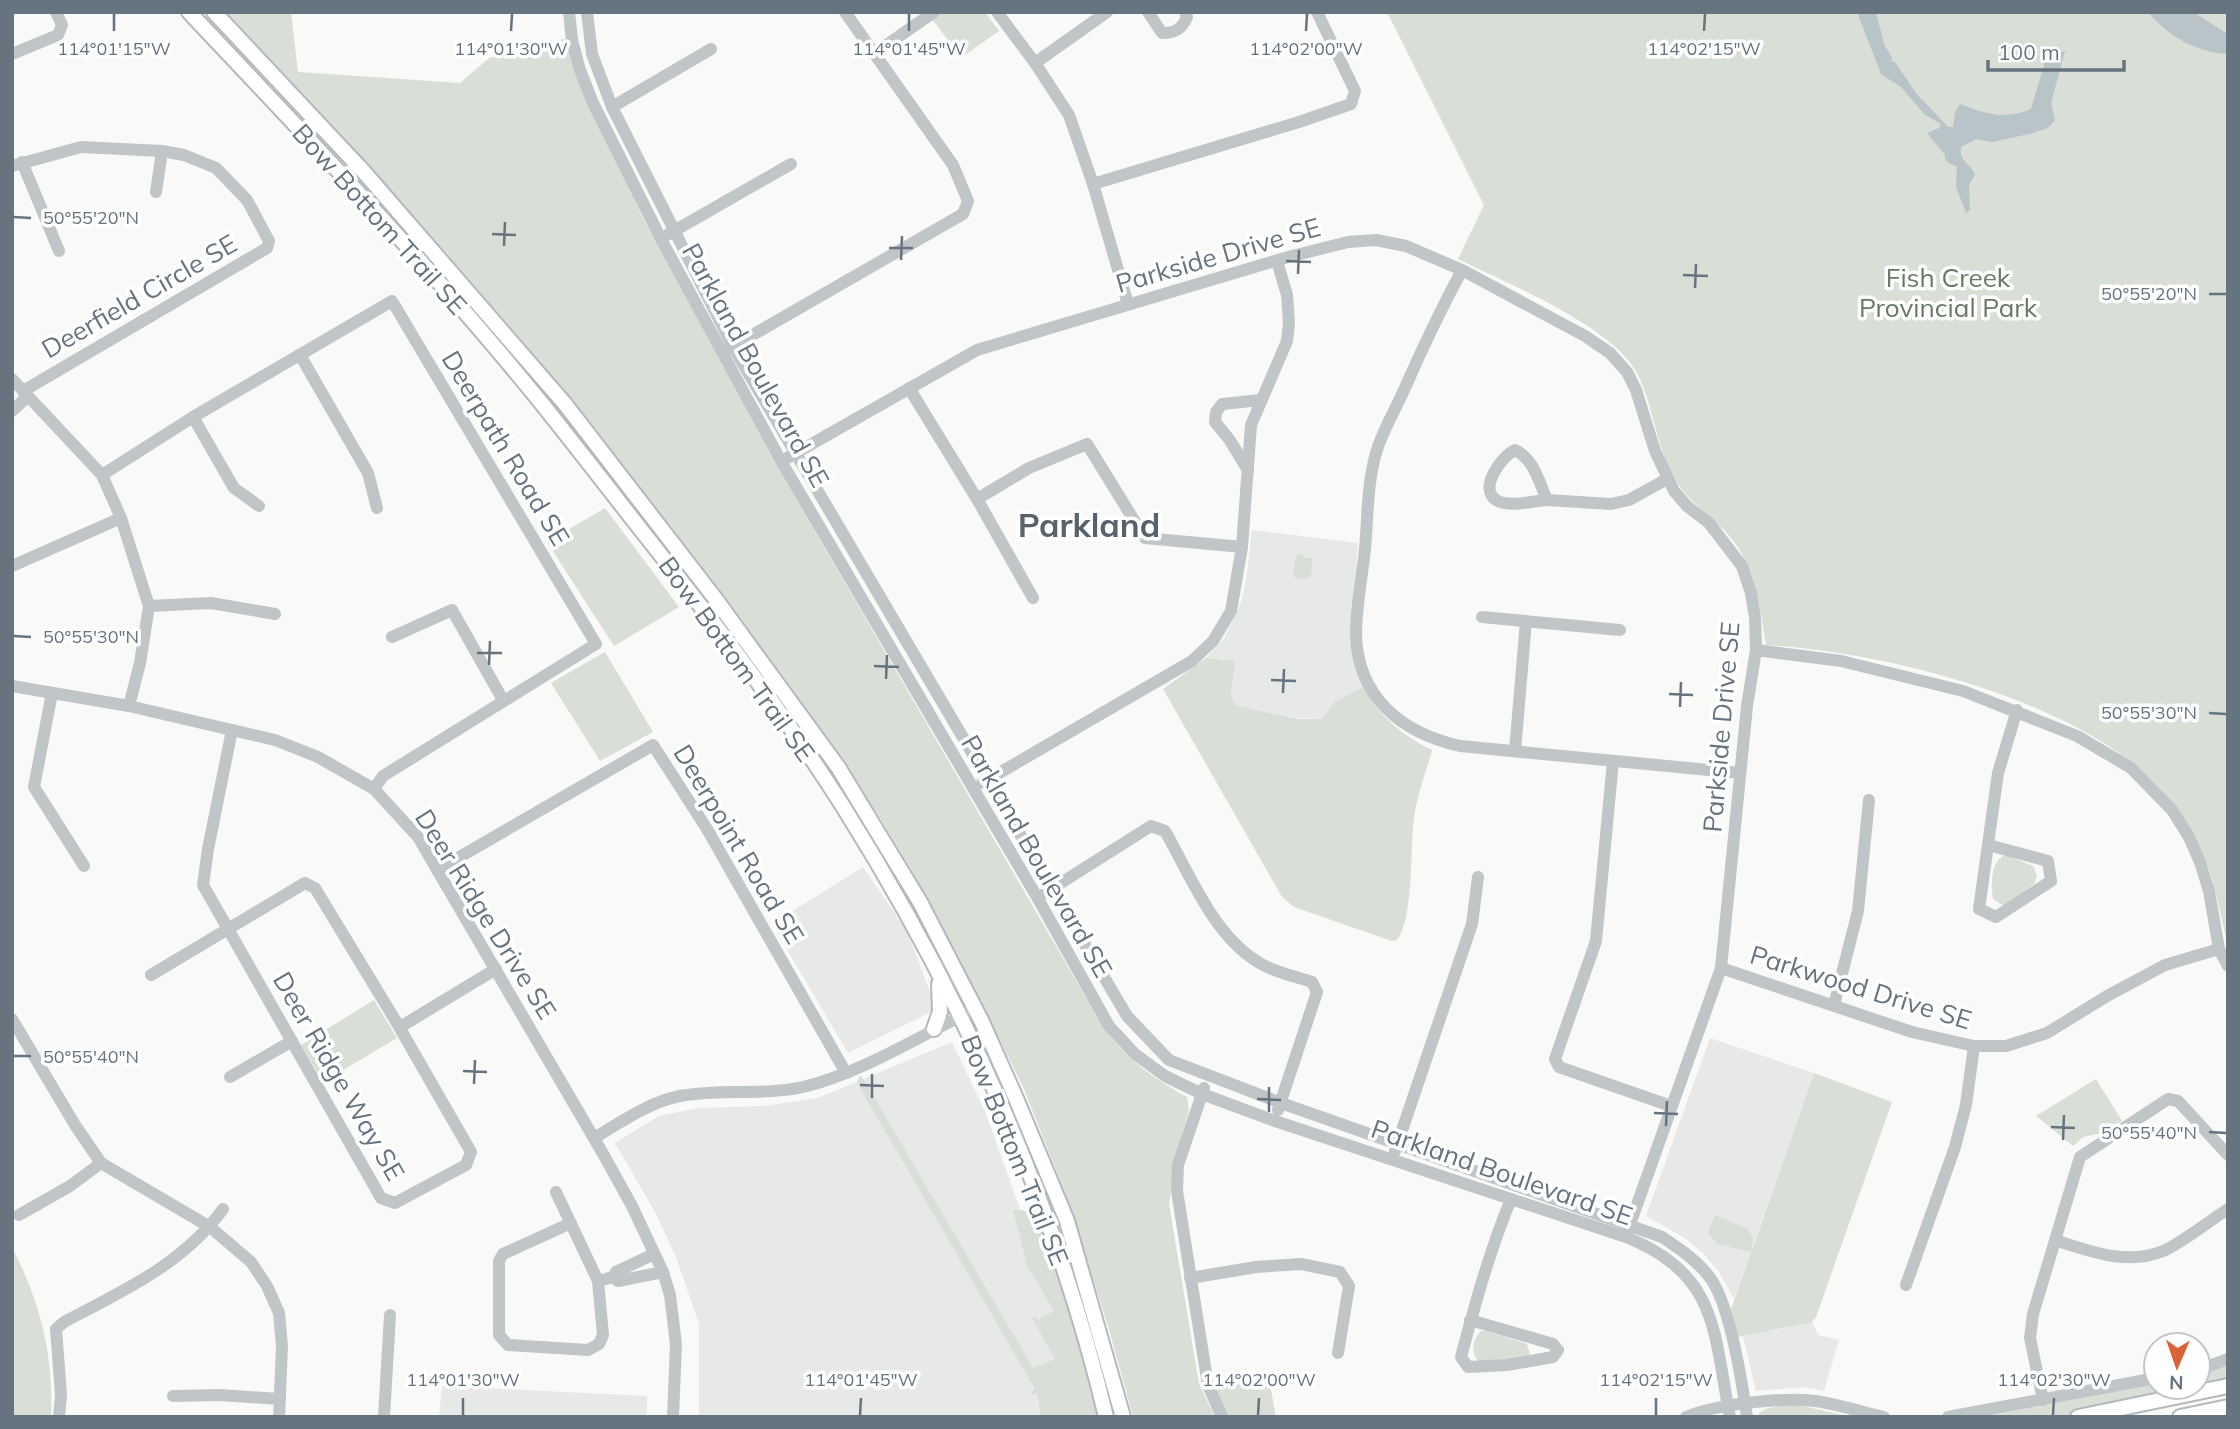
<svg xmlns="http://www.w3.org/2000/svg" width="2240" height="1429" font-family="Mulish,sans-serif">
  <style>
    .built { fill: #e7e8e8 }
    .green { fill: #d9ded7 }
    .water { fill: #b9c4c8 }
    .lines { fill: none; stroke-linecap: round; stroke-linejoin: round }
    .major-casing { stroke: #b4b9bd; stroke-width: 18 }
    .minor { stroke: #c0c5c8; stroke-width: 12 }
    .major { stroke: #fff; stroke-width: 14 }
    .ticks { fill: none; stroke: #667480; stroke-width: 2.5 }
    .labels { text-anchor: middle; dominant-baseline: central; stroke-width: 7; stroke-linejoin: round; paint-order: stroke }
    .street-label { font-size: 26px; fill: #667480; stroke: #fff }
    .park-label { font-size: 26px; fill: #677965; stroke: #fff }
    .district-label { font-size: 33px; font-weight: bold; fill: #58626c; stroke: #fff }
    .ticks-label { font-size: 18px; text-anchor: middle; fill: #667480; stroke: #fff; stroke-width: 7; stroke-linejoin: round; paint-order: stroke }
  </style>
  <rect width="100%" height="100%" fill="#f9f9f7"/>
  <g class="built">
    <polygon points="1252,530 1358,543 1351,631 1355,669 1363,687 1334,702 1322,719 1295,718 1235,705 1231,696 1235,661 1206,658 1225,637 1241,603 1246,581"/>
    <polygon points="863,867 907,931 931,995 931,1012 848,1053 772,924"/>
    <polygon points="1710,1038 1814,1073 1734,1299 1719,1272 1704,1254 1685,1238 1646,1216"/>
    <polygon points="952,1042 986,1114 1021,1212 1079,1353 1035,1381 1039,1417 699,1417 699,1324 676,1257 655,1212 615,1143 659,1116 698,1108 764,1106 818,1098"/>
    <polygon points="1812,1322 1818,1335 1839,1340 1824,1391 1803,1387 1756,1391 1743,1336"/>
    <polygon points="442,1386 647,1396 647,1417 439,1417"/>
  </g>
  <g class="green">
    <path d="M224,12H291L298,72L460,83L489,58L567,38L589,100L642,216L770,454L1103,1027C1127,1059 1152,1078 1187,1097L1189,1110L1175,1159L1169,1204L1199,1384L1215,1417H1133L1108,1326L1065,1193L1024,1089L992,1024L911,870L880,818L766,653L624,468L418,222Z"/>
    <polygon points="943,12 985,12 999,31 961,58 933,20"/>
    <path d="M1387,12H2228V946C2216,898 2214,864 2185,821C2168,796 2148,774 2123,756C2034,691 1875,651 1766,645C1759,602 1755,561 1723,529C1708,514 1689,501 1678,484C1656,451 1655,410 1638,375C1615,327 1506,283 1458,259L1484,205Z"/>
    <polygon points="605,508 679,607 614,646 547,542"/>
    <polygon points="1301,553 1304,558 1313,558 1311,575 1307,579 1293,577 1296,556"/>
    <polygon points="605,652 653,732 600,761 551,683"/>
    <path d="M1206,658L1235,661L1231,695L1235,705L1298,719H1322L1334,702L1363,687C1380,717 1402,735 1432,750C1426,772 1417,795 1414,818C1410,847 1414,919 1397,940L1392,941L1294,907L1282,897L1163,689Z"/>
    <path d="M2006,855L2033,866L2037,876L2035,883L2005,907L1993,899C1991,884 1990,860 2006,855Z"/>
    <polygon points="374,1000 397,1038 323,1082 301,1045"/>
    <polygon points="1814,1073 1892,1102 1816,1317 1812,1322 1738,1337 1731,1309 1751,1252 1718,1244 1708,1233 1715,1215 1748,1229 1753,1239 1752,1250"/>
    <polygon points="861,1075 1033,1368 1055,1359 1032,1318 1035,1316 1038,1320 1054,1311 1027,1265 1013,1210 1023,1210 1030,1215 1047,1238 1078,1336 1100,1417 1040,1417 1037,1394 1032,1394 1031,1392 1035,1389 866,1098 857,1081"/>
    <polygon points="2096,1079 2122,1121 2098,1134 2083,1137 2073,1146 2036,1116"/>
    <path d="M12,1248C40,1299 54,1358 51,1417H12Z"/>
    <path d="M1481,1331H1486L1527,1344L1530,1354L1526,1358L1478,1361C1470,1352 1473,1339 1481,1331Z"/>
    <polygon points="2228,1366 2228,1384 2058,1417 1984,1417 2156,1383 2156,1387 2198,1387 2198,1375"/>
    <polygon points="1269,1379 1276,1417 1226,1417 1215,1388"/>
    <path d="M1787,1405L1803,1406L1852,1417H1757C1762,1406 1776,1407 1787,1405Z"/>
  </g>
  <g class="water">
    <path d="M1857,12H1876L1884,44L1892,58L1891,61L1895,62L1916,93L1948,127H1953L1955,112L1960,104C1985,114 2005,120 2031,109L2047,55L2065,51L2051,103L2055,120L2048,128L2029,134L1992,142L1976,139L1961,147C1959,162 1970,163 1975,174L1969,185L1970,210L1966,213L1956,187L1957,166L1950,164L1945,159V155L1927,133L1939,128L1941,124L1925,115L1901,87L1881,74Z"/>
    <path d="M2148,12H2193L2228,34V54C2196,52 2169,37 2148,12Z"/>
  </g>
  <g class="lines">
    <g class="major-casing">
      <g id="major">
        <path d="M189,12C310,140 432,268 543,405C575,445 606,485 638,526C710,617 782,710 844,808C961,994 1055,1202 1106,1417"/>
        <polyline points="214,12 364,172 565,404 714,597 838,767 920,902 982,1022 1015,1096 1067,1221 1123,1417"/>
        <polyline points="934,1029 940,1012 939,984"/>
        <polyline points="2078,1417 2228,1386"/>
        <polyline points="2180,1417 2228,1407"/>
      </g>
    </g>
    <g class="minor">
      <path d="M569,12L572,40L580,70L593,103L661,239L781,461L1037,897L1109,1026L1135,1054L1165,1076L1202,1094L1275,1121L1626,1237C1719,1275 1713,1331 1730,1417"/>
      <path d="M587,12L592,54L612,107L733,347L1127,1016L1169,1060L1281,1103L1662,1237C1680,1249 1698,1261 1711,1279C1730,1307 1742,1382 1747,1417"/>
      <polyline points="997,12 1035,63 1069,115 1093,184 1128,304"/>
      <path d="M1148,12L1162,33C1175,33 1182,29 1187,17L1185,12"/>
      <polyline points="875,53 934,12"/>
      <polyline points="12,54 58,35 62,25 56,12"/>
      <polyline points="1035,63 1107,12"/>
      <polyline points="612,107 711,49"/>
      <polyline points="22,162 59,251"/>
      <polyline points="12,166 81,147 162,151 184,155 216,168 247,200 269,241 267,248 23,391"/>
      <polyline points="1093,184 1299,122 1351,104 1355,91 1317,12"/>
      <polyline points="156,192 162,151"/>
      <polyline points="667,235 791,164"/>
      <path d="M1462,270C1441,309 1422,349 1404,390C1396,408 1386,425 1379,444C1367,476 1368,515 1365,549C1362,577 1356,607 1356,635C1358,698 1402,733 1460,746L1740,773"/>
      <polyline points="728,349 963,214 968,201 953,165 845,12"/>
      <polyline points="300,355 368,473 377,508"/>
      <polyline points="12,379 102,475 121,518 149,606 140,663 129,706"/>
      <polyline points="909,388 977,499 1033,598"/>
      <polyline points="12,411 28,396"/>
      <polyline points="193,417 234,488 259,506"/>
      <path d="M1515,450C1534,459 1539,482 1547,500C1533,501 1508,508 1496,500C1478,488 1502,456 1515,450Z"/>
      <polyline points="787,458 977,350 1288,257 1348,242 1376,240 1406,246 1462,270 1585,336 1610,353 1627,372 1636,390 1655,451 1674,491 1687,506 1709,523 1742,566 1751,593 1755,618 1756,650 1747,706 1721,968 1627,1233"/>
      <polyline points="1248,470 1229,439 1215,422 1216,412 1222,404 1261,400"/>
      <polyline points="102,475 193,417 392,301 596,644 383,776 374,789"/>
      <polyline points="977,499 1029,468 1087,444 1145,538 1242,547"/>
      <polyline points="1547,500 1611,504 1629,500 1667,479"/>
      <polyline points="12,566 121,518"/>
      <polyline points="149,606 211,603 275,614"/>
      <polyline points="1482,617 1620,630"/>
      <polyline points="392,637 452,610 503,700"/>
      <polyline points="1756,650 1841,661 1963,691 2077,736 2131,768 2172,810 2189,837 2200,862 2209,891 2219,949 2228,966"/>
      <polyline points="12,686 129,706 275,740 318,757 374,789 418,837 602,1152 632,1206 663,1272 670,1295 676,1344 673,1417"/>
      <polyline points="52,693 34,787 84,866"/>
      <polyline points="1515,751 1526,621"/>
      <polyline points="1613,761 1596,941 1555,1059 1559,1067 1671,1106"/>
      <polyline points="982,783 1192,661 1213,641 1231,611 1242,547 1251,425 1287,341 1289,323 1287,295 1277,261"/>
      <polyline points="1988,845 2048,861 2051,881 1996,917 1979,909 1998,773 2017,710"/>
      <polyline points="437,870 653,745 707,829 846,1073"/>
      <path d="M1045,893L1151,826L1165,831C1192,878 1215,940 1265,966C1279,973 1297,977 1312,982L1317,992L1278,1110"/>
      <polyline points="1721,968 1912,1032 1974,1046 2006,1046 2047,1033 2107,996 2165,965 2219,949"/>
      <polyline points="151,975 305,883 315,888 394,1018 471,1152 466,1165 395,1203 381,1198 203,885 208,849 232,730"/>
      <polyline points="1834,1005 1858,911 1869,800"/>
      <polyline points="12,1019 75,1125 101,1163 210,1227 251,1262 267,1286 279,1313 282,1346 279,1417"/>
      <polyline points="400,1027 496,969"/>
      <polyline points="230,1077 292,1041"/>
      <polyline points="1204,1088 1178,1165 1177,1191 1208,1385 1222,1417"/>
      <path d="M594,1138C621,1122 649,1102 680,1096C721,1088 763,1096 803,1087C858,1074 917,1038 969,1012"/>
      <polyline points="1395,1151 1472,924 1478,877"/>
      <polyline points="556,1192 598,1281 603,1335 599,1344 588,1350 508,1345 499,1335 499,1261 503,1254 571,1223"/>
      <polyline points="19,1215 70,1186 101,1163"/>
      <path d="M2055,1240C2089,1251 2127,1266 2163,1251C2182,1243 2209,1221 2228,1209"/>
      <polyline points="613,1277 618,1281 663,1272"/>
      <polyline points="1190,1278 1256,1267 1301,1264 1340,1272 1349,1286 1338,1353"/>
      <polyline points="598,1281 613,1277 616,1272 654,1254"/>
      <polyline points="1906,1285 1955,1147 1966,1105 1974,1046"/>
      <path d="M1470,1320L1553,1344L1558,1350L1553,1357L1507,1365L1468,1367L1461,1357C1475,1304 1490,1250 1511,1199"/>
      <polyline points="2198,1370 2228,1359"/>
      <polyline points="173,1396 219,1395 280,1399"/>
      <polyline points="2043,1400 2030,1338 2033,1314 2080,1157 2168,1099 2178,1101 2228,1155"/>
      <path d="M59,1417L61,1395L56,1329L64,1322C123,1291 183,1264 223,1209"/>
      <polyline points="384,1417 390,1315"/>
      <path d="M1686,1417C1717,1404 1781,1397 1815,1401C1838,1404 1861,1412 1884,1417"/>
      <polyline points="1948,1417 2156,1378"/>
    </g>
    <use href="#major" class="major"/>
  </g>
  <path class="ticks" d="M114,31V14M511,31L512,14M909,31V14M1306,31L1307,14M1704,31L1705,14M14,217L31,218M492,234L516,235M504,246L505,222M889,248H913M901,260L902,236M1286,261L1311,262M1298,274L1299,250M1683,275L1708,276M1695,288L1696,264M2209,294H2226M14,636L31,637M477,653H502M489,665L490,641M874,666L899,667M886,679L887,655M1271,680L1296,681M1283,693L1284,669M1669,694L1693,695M1680,707L1681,682M2209,713L2226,714M14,1056H31M463,1071L487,1072M474,1084L475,1060M860,1085L884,1086M872,1098V1074M1257,1099L1281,1100M1269,1112V1087M1654,1113L1678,1114M1666,1126L1667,1101M2051,1127L2075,1128M2209,1132L2226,1133M2063,1140L2064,1115M463,1415V1398M860,1415L861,1398M1258,1415L1259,1398M1656,1415V1398M2053,1415L2054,1398"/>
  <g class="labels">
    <g class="street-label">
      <text transform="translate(380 219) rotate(48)">Bow Bottom Trail SE</text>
      <text transform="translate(1218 255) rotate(-16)">Parkside Drive SE</text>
      <text transform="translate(139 296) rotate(-30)">Deerfield Circle SE</text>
      <text transform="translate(756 365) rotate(61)">Parkland Boulevard SE</text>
      <text transform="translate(506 448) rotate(59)">Deerpath Road SE</text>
      <text transform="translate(737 659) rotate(54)">Bow Bottom Trail SE</text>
      <text transform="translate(1721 727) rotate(-85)">Parkside Drive SE</text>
      <text transform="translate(739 844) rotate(59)">Deerpoint Road SE</text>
      <text transform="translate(1037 856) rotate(60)">Parkland Boulevard SE</text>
      <text transform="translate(486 914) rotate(58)">Deer Ridge Drive SE</text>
      <text transform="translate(1861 987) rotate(17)">Parkwood Drive SE</text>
      <text transform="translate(339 1076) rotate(60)">Deer Ridge Way SE</text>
      <text transform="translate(1015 1150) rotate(68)">Bow Bottom Trail SE</text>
      <text transform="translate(1502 1172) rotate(19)">Parkland Boulevard SE</text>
    </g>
    <g class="park-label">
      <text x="1948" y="277">Fish Creek<tspan x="1948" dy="30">Provincial Park</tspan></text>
    </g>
    <g class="district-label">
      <text x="1089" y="524">Parkland</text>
    </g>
  </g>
  <g class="ticks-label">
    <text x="114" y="55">114°01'15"W</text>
    <text x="511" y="55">114°01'30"W</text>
    <text x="909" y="55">114°01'45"W</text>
    <text x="1306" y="55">114°02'00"W</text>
    <text x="1704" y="55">114°02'15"W</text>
    <text x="91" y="224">50°55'20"N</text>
    <text x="2149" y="300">50°55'20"N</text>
    <text x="91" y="643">50°55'30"N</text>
    <text x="2149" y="719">50°55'30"N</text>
    <text x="91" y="1063">50°55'40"N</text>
    <text x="2149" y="1139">50°55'40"N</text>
    <text x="463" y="1386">114°01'30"W</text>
    <text x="861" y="1386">114°01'45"W</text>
    <text x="1259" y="1386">114°02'00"W</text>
    <text x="1656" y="1386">114°02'15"W</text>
    <text x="2054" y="1386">114°02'30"W</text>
  </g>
  <rect width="2240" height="1429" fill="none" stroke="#667480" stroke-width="28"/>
  <g transform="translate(2177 1366) rotate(182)"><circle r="33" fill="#ffffff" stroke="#c2c7cc" stroke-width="2"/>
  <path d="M0-5L12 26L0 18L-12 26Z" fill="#da6337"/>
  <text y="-10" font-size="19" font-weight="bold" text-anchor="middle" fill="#667480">N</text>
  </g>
  <path d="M1988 60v10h136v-10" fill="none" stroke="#667480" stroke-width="3.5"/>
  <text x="1998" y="60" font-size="21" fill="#667480" stroke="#ffffff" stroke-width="5" paint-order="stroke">100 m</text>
</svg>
